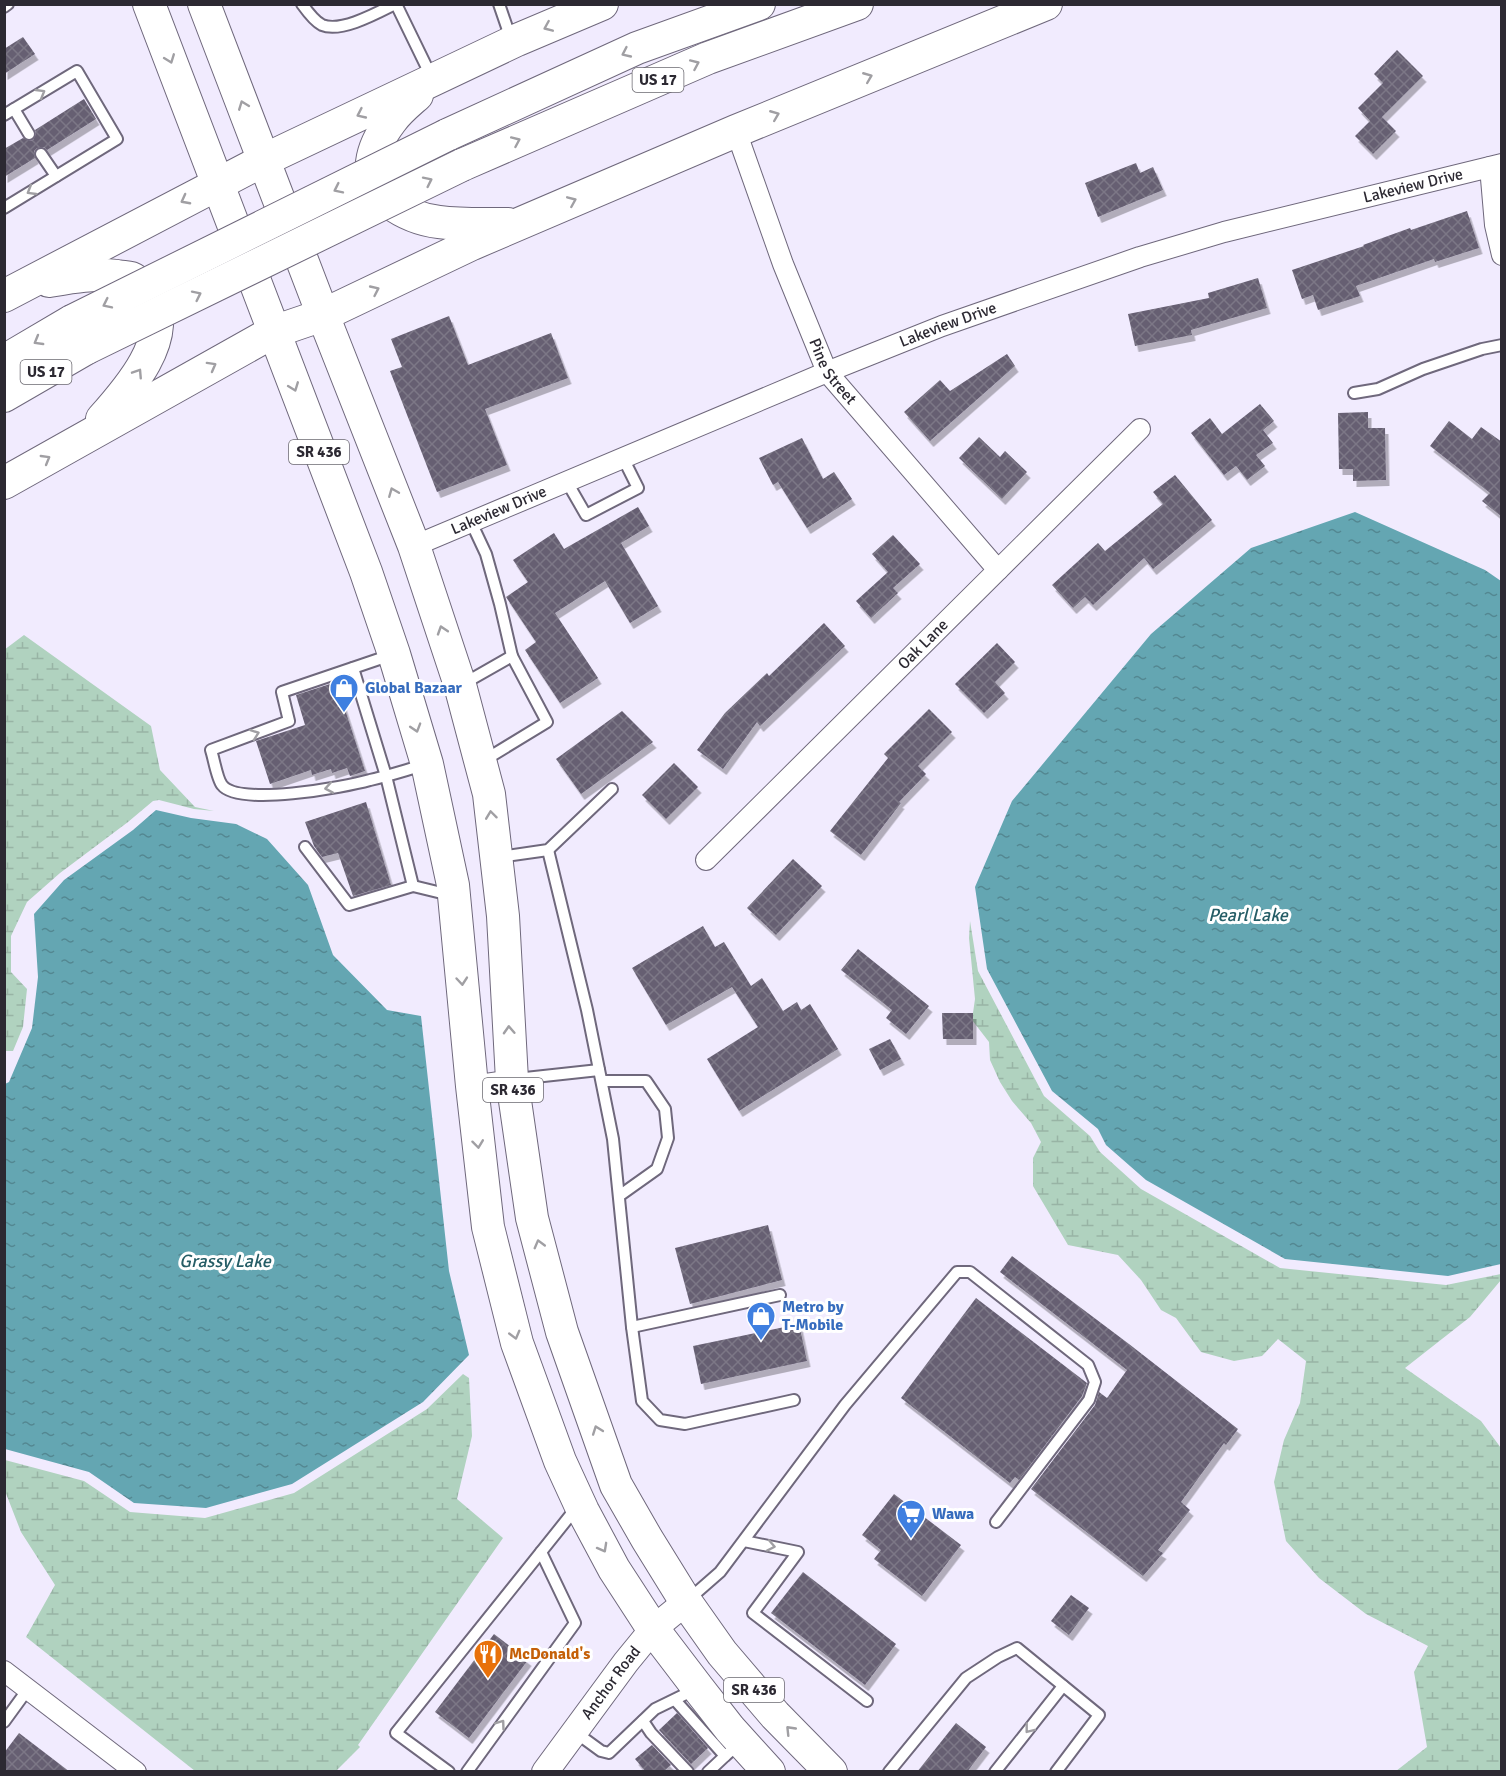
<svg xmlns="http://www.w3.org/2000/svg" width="1506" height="1776" font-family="Signika,sans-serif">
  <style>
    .wetland { fill: url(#wetland-marsh) }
    .water { fill: url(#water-ripples) }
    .building { fill: url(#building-cross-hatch); filter: url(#shadow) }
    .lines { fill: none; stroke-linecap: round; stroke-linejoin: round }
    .service-casing { stroke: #6f687c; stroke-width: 14 }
    .minor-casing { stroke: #6f687c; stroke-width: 22 }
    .tertiary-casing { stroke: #6f687c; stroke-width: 28 }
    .primary-casing { stroke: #6f687c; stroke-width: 34 }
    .service { stroke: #fff; stroke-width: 10 }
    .minor { stroke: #fff; stroke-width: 20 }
    .tertiary { stroke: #fff; stroke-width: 26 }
    .primary { stroke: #fff; stroke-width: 32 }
    .primary-bridge-casing { stroke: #6f687c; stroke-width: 34; stroke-linecap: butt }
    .primary-bridge { stroke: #fff; stroke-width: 32 }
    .oneway { stroke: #a09fa3 }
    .labels { text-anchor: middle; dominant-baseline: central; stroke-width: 6; stroke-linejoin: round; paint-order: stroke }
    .shield { fill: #fff; stroke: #6b6970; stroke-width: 1.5 }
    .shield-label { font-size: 15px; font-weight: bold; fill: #2c2932 }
    .street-label { font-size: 16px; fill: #2c2932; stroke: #fff }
    .shop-label { font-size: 16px; font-weight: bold; fill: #366cbe; stroke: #fff; text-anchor: start }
    .food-label { font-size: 16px; font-weight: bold; fill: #c56008; stroke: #fff; text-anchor: start }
    .water-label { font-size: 18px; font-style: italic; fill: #255d66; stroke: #fff }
  </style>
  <defs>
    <pattern id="wetland-marsh" width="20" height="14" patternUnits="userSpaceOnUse" patternTransform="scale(1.5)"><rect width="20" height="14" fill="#b0d2bf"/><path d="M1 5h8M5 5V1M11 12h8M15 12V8" fill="none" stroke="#98b4a5"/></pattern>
    <pattern id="water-ripples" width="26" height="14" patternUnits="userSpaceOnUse" patternTransform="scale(1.5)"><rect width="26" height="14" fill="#64a6b2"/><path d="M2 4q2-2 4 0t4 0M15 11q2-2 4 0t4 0" fill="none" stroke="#538791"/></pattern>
    <pattern id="building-cross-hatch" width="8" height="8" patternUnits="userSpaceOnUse" patternTransform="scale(1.5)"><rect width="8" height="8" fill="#665f72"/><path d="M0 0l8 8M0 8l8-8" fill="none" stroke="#7c7786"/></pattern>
    <filter id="shadow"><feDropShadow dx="3.5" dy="6" stdDeviation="0" flood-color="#0004"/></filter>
  </defs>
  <rect width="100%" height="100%" fill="#f1ebfe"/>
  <g class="wetland">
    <polygon points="24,635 151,726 160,770 195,807 214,811 194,809 159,800 153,801 128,822 60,873 27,902 11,936 11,972 27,989 23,1027 13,1051 5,1051 4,650"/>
    <polygon points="970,921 978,971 1044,1096 1090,1136 1100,1152 1141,1189 1280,1268 1446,1285 1501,1274 1501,1280 1470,1317 1405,1368 1481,1421 1501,1448 1501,1771 1396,1771 1427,1747 1414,1672 1428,1646 1366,1614 1319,1578 1286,1541 1274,1482 1284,1440 1300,1403 1306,1361 1278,1339 1262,1356 1234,1361 1201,1352 1176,1318 1161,1310 1141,1280 1118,1255 1068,1245 1033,1186 1033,1158 1041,1142 1031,1123 1012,1101 1000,1082 990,1060 989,1042 972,1020 975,999 969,938"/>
    <polygon points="463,1374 469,1378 472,1436 457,1499 503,1538 358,1745 360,1747 336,1771 195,1771 26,1637 55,1585 21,1532 5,1491 5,1460 84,1481 130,1512 205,1518 294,1493 427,1409"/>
  </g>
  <g class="water">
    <polygon points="1355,512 1485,570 1501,581 1501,1264 1448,1276 1285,1259 1146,1180 1106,1145 1098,1129 1052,1091 987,969 975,887 1012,801 1151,634 1251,548"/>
    <polygon points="156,810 191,818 236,824 267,839 308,885 333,955 387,1010 421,1016 449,1271 469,1355 423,1402 292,1484 206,1508 134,1503 89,1472 5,1449 5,1084 9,1082 32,1028 38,977 34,914 64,880 133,830"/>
  </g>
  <g class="building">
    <polygon points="23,37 35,54 4,74 4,49"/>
    <polygon points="1397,50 1423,76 1382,117 1396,131 1373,154 1355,136 1370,121 1358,108 1383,83 1374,74"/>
    <polygon points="84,99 96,119 47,150 44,147 37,148 34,151 35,158 4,177 4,149 23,138 29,141 33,140 36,134 35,130"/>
    <polygon points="1136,163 1140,173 1153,167 1163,190 1098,217 1085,183"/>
    <polygon points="1467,211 1479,248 1435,262 1434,259 1356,286 1360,296 1318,310 1313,295 1302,299 1292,270 1364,246 1363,245 1410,228 1411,230"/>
    <polygon points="1258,278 1267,308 1191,330 1192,335 1135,346 1128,314 1209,298 1208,293"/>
    <polygon points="449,316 468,365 551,333 568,378 485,409 507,465 437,492 390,371 402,367 391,339"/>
    <polygon points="1007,354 1015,366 930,441 904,412 940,380 950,391"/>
    <polygon points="1260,404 1274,421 1263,430 1273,443 1256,455 1265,466 1247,480 1236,466 1224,475 1191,433 1210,418 1222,434"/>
    <polygon points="1368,412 1368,428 1385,428 1386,480 1353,481 1353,469 1339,469 1338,413"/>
    <polygon points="1449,421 1472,439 1481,427 1502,442 1502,517 1482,501 1490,493 1430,446"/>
    <polygon points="979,437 1000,457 1005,451 1027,472 1002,499 959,458"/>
    <polygon points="802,438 823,479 834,472 852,499 807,528 778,482 773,485 759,458"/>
    <polygon points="1175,475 1212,520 1153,569 1144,558 1093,605 1085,597 1073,608 1052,585 1098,543 1105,551 1163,504 1153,492"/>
    <polygon points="638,507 649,526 621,543 658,606 630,623 605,581 555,613 598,678 560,703 525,650 536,642 506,597 528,582 513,560 554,533 564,549"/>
    <polygon points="893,535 920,564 893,588 898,593 871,618 856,601 888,572 872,554"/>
    <polygon points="824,623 845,646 760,726 757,722 723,769 697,750 725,713 767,673 769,676"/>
    <polygon points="997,643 1015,662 995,682 1005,693 984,713 955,684"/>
    <polygon points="336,682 365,771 350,776 347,768 332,773 331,769 312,775 311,770 270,784 256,741 305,725 296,695"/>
    <polygon points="929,709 952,732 918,766 926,774 899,802 901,803 861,855 830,831 888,758 884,754"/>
    <polygon points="622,711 653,742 581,794 556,759"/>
    <polygon points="674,763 698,787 666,819 642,795"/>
    <polygon points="366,802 391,885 353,896 338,853 322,857 314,846 305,822"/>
    <polygon points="793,859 822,886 776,935 747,908"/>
    <polygon points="703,926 715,947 724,942 751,986 762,978 783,1011 797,1002 801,1010 810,1004 838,1049 739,1111 707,1059 758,1027 732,987 666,1025 632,968"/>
    <polygon points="858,949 929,1006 906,1034 886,1018 892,1010 841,970"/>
    <polygon points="942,1013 973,1013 973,1039 943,1039"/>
    <polygon points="890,1039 901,1059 880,1070 869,1049"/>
    <polygon points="768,1225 782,1280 690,1304 675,1248"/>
    <polygon points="1012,1256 1129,1344 1238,1429 1226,1445 1224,1443 1181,1502 1190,1510 1158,1550 1163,1553 1143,1576 1031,1489 1095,1405 1099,1392 1107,1398 1127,1370 1000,1272"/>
    <polygon points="976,1298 1087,1383 1082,1396 1019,1480 1015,1477 1010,1483 901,1398"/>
    <polygon points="799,1324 807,1361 701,1384 693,1346"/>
    <polygon points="894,1494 961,1545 922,1596 874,1559 881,1550 862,1535"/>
    <polygon points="803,1572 896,1644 865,1685 771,1613"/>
    <polygon points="1071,1595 1089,1608 1069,1635 1051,1621"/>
    <polygon points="494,1634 528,1660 469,1738 435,1712"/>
    <polygon points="677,1713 708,1748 691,1764 659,1730"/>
    <polygon points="956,1723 986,1747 967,1772 917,1772"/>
    <polygon points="19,1733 70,1772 4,1772 4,1753"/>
    <polygon points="652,1745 671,1765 663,1772 646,1772 635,1759"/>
  </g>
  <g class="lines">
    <g class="service-casing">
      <g id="service">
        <path d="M302,4C307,11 314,21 322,25C341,33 377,13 395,4"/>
        <polyline points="396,4 431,76"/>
        <polyline points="499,4 511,39"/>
        <polyline points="4,7 8,4"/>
        <polyline points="14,109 29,134"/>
        <polyline points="4,115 77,71 117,139 4,208"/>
        <polyline points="41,154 56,176"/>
        <polyline points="1354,393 1378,389 1423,369 1482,349 1502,345"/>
        <polyline points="567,482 586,515 638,488 623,458"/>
        <polyline points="471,522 486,554 500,604 512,656"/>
        <path d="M391,655L282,692L289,721L211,750C214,759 217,779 222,785C238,807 345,787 370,780C388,776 406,770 424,765"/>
        <polyline points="463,684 512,656 547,722 483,761"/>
        <polyline points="305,847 349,905 413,886 386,776 353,668"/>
        <polyline points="548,850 587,1010 613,1139 632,1327 642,1401 660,1420 685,1424 794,1400"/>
        <polyline points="499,857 548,850 612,789"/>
        <polyline points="413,886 450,895"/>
        <polyline points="516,1079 599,1070"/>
        <polyline points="602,1081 646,1081 665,1109 668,1138 657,1169 619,1196"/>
        <polyline points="632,1327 780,1295"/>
        <polyline points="744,1541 798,1552 753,1613 867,1701"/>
        <polyline points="688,1600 720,1572 845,1405 957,1272 970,1272 1088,1365 1095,1382 1089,1400 996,1522"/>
        <polyline points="675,1700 725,1756 740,1743"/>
        <polyline points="643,1721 651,1733 688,1772"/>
        <polyline points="4,1722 28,1689"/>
        <polyline points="575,1732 601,1751 609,1753 655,1709 696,1689"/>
        <polyline points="449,1772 396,1733 577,1507"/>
        <polyline points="467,1772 575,1623 541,1552"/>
        <polyline points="708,1772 725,1756"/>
        <polyline points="889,1772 966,1678 998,1657 1017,1648 1099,1715 1056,1772"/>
        <polyline points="995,1772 1063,1686"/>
      </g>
    </g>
    <g class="minor-casing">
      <g id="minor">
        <path id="s1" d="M736,131L783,264L827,372L998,570"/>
        <polyline points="1490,167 1495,225 1502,255"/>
        <path id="s2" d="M414,546L827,372L942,326L1140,257L1224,232L1502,164"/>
        <path id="s3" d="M706,860L1140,429"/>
        <polyline points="472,1086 512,1080"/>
        <polyline points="4,1671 136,1772"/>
      </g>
    </g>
    <g class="tertiary-casing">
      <g id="tertiary">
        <path id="s4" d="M545,1772L626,1662L653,1629L686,1602"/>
      </g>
    </g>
    <g class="primary-casing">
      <g id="primary">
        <polyline points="149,4 366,572 394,654 427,764 453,885 472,1086 488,1227 517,1343 560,1461 583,1511 614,1569 653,1629 698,1688 730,1729 769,1772"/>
        <polyline points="204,4 323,315 414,546 460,685 489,794 503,916 512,1080 532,1218 562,1332 616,1485 647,1539 686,1602 722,1653 775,1715 831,1772"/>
        <path d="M417,95C408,103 398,111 391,121C372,146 360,179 389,202C404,213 421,220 439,222C462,225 486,224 508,224"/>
        <polyline points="447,135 637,48 759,4"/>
        <polyline points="462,165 708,58 857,4"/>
        <path d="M49,281C72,277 93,273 117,276C121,277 127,277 131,278C139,281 146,292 150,298C175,337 127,391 102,419"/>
        <polyline points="4,296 264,160 517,40 602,4"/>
        <polyline points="4,361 72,321"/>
        <polyline points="4,396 87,348"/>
        <polyline points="4,483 273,332 323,315 472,244 736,131 1046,4"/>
      </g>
    </g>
    <use href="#service" class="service"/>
    <use href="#minor" class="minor"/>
    <use href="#tertiary" class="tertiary"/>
    <use href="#primary" class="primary"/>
    <g class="primary-bridge-casing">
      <g id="primary-bridge">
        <polyline points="72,321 447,135"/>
        <polyline points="87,348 462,165"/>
      </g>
    </g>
    <use href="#primary-bridge" class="primary-bridge"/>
  </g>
  <defs><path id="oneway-chevron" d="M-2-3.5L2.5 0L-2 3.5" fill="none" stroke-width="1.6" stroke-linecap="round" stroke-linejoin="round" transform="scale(1.5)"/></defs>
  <g class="oneway">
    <use href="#oneway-chevron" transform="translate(548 27) rotate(157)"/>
    <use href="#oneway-chevron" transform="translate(626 53) rotate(155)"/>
    <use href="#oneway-chevron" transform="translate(170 59) rotate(69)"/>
    <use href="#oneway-chevron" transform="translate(695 64) rotate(-24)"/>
    <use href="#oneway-chevron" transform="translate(868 77) rotate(-22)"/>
    <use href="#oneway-chevron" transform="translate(41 93) rotate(-31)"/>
    <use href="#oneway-chevron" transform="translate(243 105) rotate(-111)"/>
    <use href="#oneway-chevron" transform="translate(361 114) rotate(155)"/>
    <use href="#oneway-chevron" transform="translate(775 115) rotate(-22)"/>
    <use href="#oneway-chevron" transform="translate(516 141) rotate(-24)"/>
    <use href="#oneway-chevron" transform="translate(428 181) rotate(-26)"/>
    <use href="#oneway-chevron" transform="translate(338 189) rotate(154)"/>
    <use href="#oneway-chevron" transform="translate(31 191) rotate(149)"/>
    <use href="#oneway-chevron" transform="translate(185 200) rotate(152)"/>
    <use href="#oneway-chevron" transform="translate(572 201) rotate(-23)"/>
    <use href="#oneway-chevron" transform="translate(375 290) rotate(-25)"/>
    <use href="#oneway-chevron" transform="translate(197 295) rotate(-26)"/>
    <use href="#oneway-chevron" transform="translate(107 304) rotate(154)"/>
    <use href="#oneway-chevron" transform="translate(38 341) rotate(150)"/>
    <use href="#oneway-chevron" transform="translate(212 366) rotate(-29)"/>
    <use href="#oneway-chevron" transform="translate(138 373) rotate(-57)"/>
    <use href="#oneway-chevron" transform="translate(294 387) rotate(69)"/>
    <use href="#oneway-chevron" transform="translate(46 459) rotate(-30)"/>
    <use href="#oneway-chevron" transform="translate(393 492) rotate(-112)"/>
    <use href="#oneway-chevron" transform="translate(442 630) rotate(-108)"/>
    <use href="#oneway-chevron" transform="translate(416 728) rotate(73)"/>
    <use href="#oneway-chevron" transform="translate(255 734) rotate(-20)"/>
    <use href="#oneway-chevron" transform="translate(329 788) rotate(170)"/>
    <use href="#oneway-chevron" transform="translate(491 815) rotate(-97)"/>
    <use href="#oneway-chevron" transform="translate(462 981) rotate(85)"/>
    <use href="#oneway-chevron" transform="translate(509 1030) rotate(-93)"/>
    <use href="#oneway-chevron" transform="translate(478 1144) rotate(83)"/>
    <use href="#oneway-chevron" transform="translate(539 1244) rotate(-105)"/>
    <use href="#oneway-chevron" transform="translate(515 1335) rotate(75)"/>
    <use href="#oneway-chevron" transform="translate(597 1430) rotate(-110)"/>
    <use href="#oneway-chevron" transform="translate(771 1546) rotate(11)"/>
    <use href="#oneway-chevron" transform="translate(603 1548) rotate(61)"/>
    <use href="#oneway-chevron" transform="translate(501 1724) rotate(-54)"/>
    <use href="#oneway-chevron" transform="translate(1029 1729) rotate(128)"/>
    <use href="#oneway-chevron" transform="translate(790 1730) rotate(-134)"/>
  </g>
  <defs>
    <g id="shop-pin" transform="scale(1.5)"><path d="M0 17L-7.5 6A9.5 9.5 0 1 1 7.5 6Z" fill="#3f7fe0" stroke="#fff"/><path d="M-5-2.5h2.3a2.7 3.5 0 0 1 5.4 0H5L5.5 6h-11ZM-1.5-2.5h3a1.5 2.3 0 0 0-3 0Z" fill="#fff"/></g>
    <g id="supermarket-pin" transform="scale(1.5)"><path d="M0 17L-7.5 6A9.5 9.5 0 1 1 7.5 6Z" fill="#3f7fe0" stroke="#fff"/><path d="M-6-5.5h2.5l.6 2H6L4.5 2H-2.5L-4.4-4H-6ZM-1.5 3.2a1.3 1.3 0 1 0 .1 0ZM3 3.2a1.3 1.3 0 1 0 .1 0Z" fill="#fff"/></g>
    <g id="restaurant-pin" transform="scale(1.5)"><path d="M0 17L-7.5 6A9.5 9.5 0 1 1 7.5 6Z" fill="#e8710a" stroke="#fff"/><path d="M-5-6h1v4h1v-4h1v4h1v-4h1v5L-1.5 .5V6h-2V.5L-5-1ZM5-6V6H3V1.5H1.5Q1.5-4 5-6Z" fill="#fff"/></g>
  </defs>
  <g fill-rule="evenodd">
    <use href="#shop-pin" x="344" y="688"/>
    <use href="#shop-pin" x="761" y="1316"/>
    <use href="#supermarket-pin" x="911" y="1514"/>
    <use href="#restaurant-pin" x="488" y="1654"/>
  </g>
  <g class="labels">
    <g class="shield">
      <rect x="632.5" y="68" width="51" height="24" rx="4.5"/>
      <rect x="20.5" y="360" width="51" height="24" rx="4.5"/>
      <rect x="289" y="440" width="60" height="24" rx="4.5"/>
      <rect x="483" y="1078" width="60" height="24" rx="4.5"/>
      <rect x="724" y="1678" width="60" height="24" rx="4.5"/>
    </g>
    <g class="shield-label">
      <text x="658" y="80">US 17</text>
      <text x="46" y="372">US 17</text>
      <text x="319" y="452">SR 436</text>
      <text x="513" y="1090">SR 436</text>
      <text x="754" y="1690">SR 436</text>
    </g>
    <g class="street-label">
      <text stroke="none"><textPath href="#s2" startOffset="1064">Lakeview Drive</textPath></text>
      <text stroke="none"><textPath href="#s2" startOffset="578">Lakeview Drive</textPath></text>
      <text stroke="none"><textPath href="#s1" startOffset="260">Pine Street</textPath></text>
      <text stroke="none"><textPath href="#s2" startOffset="92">Lakeview Drive</textPath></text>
      <text stroke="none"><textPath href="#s3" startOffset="306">Oak Lane</textPath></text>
      <text stroke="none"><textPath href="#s4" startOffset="111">Anchor Road</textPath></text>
    </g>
    <g class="shop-label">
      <text x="365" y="688">Global Bazaar</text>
      <text x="782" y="1307">Metro by<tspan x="782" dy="18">T-Mobile</tspan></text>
      <text x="932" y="1514">Wawa</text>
    </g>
    <g class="food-label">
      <text x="509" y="1654">McDonald's</text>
    </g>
    <g class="water-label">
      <text x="1248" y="915">Pearl Lake</text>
      <text x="225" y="1261">Grassy Lake</text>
    </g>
  </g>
  <rect width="1506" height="1776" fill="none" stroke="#2c2932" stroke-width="12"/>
</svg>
